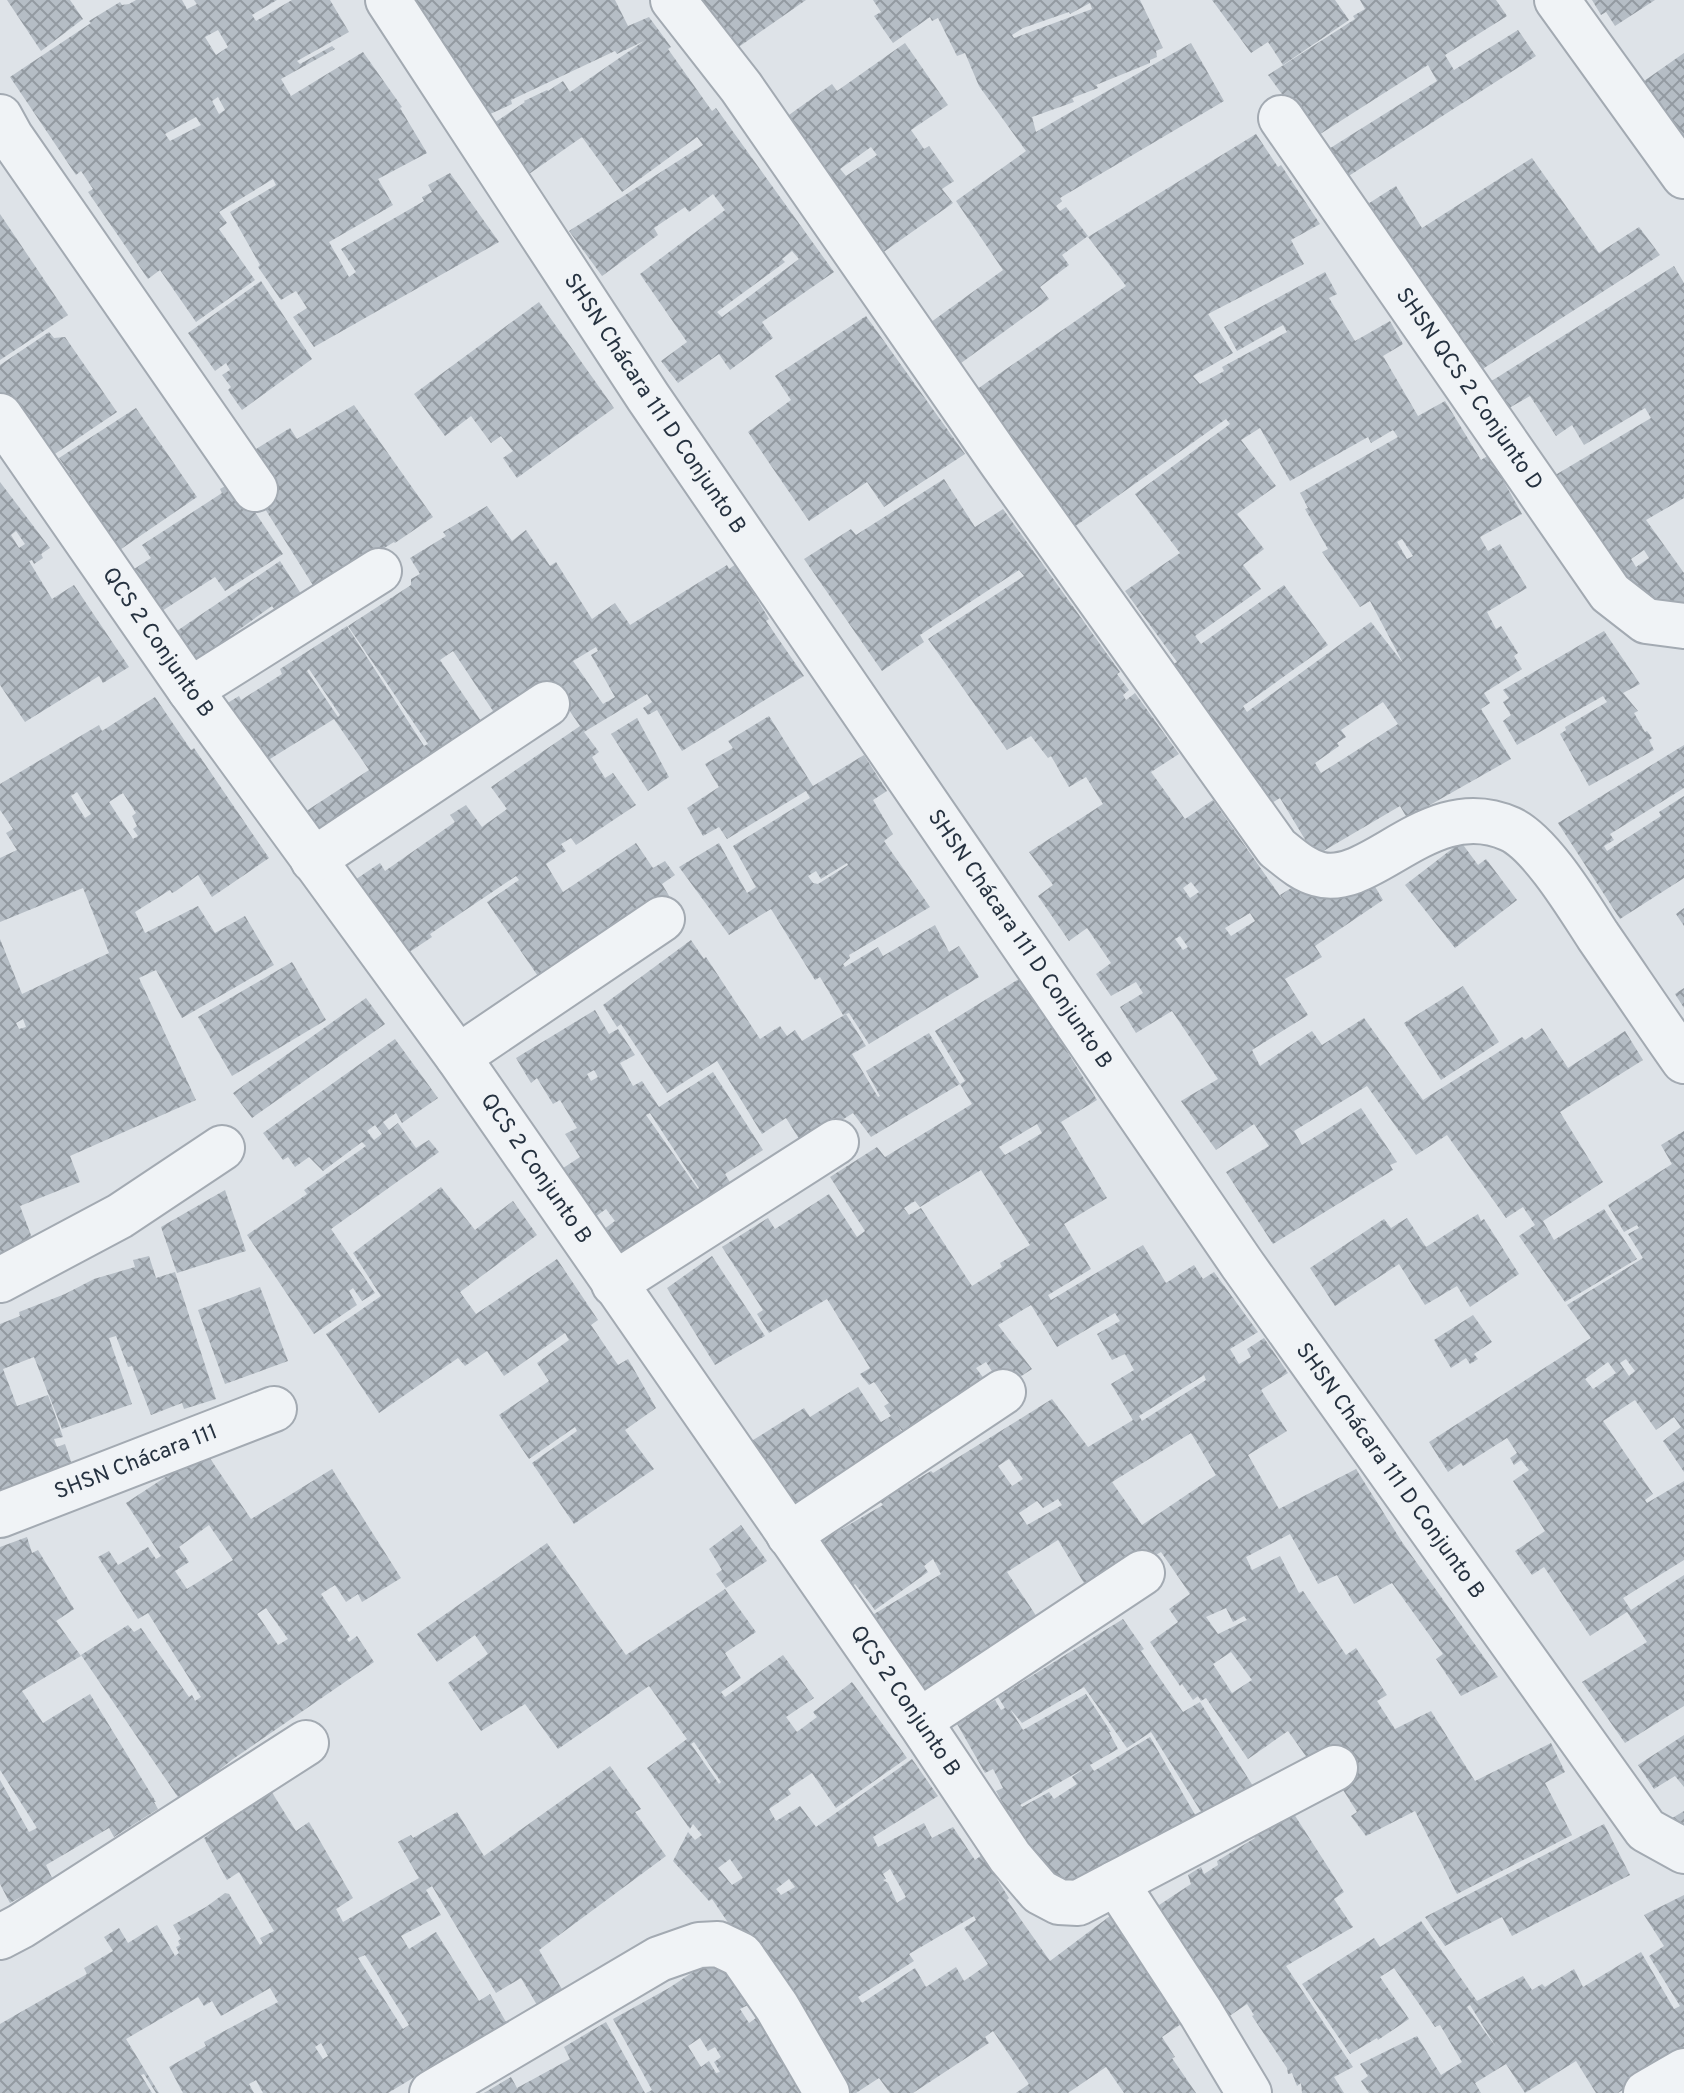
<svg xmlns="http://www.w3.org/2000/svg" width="1684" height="2093" font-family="Overpass,sans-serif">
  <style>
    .building { fill: url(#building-cross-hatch); fill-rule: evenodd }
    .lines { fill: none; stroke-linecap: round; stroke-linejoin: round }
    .minor-casing { stroke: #a3aab2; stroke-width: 48 }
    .minor { stroke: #f0f3f6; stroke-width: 44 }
    .labels { text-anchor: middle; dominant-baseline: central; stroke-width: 6; stroke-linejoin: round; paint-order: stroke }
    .street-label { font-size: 22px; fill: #263240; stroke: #edf2f6 }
  </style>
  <defs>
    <pattern id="building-cross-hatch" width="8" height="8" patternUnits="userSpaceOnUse" patternTransform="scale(2)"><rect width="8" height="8" fill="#b5bdc5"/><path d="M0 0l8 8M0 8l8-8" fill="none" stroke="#939aa1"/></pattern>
  </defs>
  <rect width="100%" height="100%" fill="#dee3e8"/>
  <g class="building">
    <polygon points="7,0 70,0 83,19 41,51"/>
    <path d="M136,0H182L187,9L197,4L194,0H277L252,15L256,21L292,0H330L349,32L297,61L300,64L332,46L335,49L281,79L291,96L363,52L402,107L400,108L427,153L378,179L393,205L329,242L349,277L356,272L341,249L424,201L422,197L432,192L428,185L450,173L499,242L314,347L293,317L307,308L296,291L281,300L258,267L260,265L230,212L276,185L273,179L219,212L227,223L219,229L255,280L196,322L160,270L148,279L88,192L93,189L81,171L76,175L10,77L91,23L89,21L120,2L122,5L129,4ZM218,30L228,47L216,55L205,37ZM218,97L225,110L219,114L212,101ZM196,117L201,125L170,141L165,134Z"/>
    <path d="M408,0H615L628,26L649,17L671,47L668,49L712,111L716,108L834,272L762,322L773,338L730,370L719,354L678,383L661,361L687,342L640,274L725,210L713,194L689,212L685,207L654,228L658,235L602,276L569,231L703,145L697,137L622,192L582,137L529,174L494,123L525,102L524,101L547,90L548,91L563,81L570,92L644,41L617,54L615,51L511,100L512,104L488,115ZM792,251L799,259L722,317L717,312L785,262L782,259Z"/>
    <polygon points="693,0 806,0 730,53"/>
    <path d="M873,0H1140L1163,48L1156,51L1157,57L1150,60V63L1096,85L1098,88L1072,98L1074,102L1032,117L1036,132L1191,43L1224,101L1060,198L1062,201L1056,206L1060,211L1066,207L1088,236L1062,255L1069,265L1040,287L1049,299L957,366L927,325L1003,270L956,201L1026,151L979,86L965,53L957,56L938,18L932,21L930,17L893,43L874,16L881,12ZM1090,3L1092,9L1014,38L1012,35L1023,28L1069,12L1070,14Z"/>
    <polygon points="1212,0 1335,0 1349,20 1283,65 1268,42 1251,53"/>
    <polygon points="1360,0 1496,0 1507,16 1445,55 1454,70 1518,30 1536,56 1344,179 1324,152 1437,81 1428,65 1314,138 1268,75 1355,19 1353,16 1365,9"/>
    <polygon points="1592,0 1655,0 1615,26 1606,12 1601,15"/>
    <path d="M905,43L948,105L911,130L924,149L929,146L954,181L942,189L953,203L878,256L782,120L832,84L837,91ZM871,147L877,155L846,176L840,169Z"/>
    <polygon points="1684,53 1684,141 1637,86"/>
    <path d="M1256,134L1278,167L1281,165L1320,224L1291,240L1304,264L1208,314L1233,353L1193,376L1200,384L1224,371L1222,367L1287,332L1283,325L1237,351L1224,327L1325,272L1337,294L1329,298L1355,341L1390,321L1403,344L1383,356L1418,416L1445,401L1481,460L1489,455L1522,514L1480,537L1488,551L1500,544L1527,588L1487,612L1496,629L1501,626L1518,653L1514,656L1522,669L1484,693L1490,703L1481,709L1511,759L1407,818L1400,806L1315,856L1280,798L1270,804L1172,665L1177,662L1125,591L1180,553L1135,494L1230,424L1226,419L1070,530L973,392L1126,286L1088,237ZM1260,428L1290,481L1368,437L1371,443L1393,430L1398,437L1300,493L1308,508L1305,509L1328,549L1322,552L1360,607L1370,601L1403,663L1371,622L1247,712L1243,706L1328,645L1284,585L1201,644L1195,636L1261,589L1243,565L1264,549L1237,514L1276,486L1241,440ZM1402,539L1413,556L1407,559L1397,542ZM1383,702L1398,724L1321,773L1315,763L1339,746L1337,743L1346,737L1341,730Z"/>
    <polygon points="1532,158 1599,253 1639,227 1660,255 1481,370 1363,207 1396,186 1422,228"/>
    <polygon points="0,214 68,315 0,360"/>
    <path d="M1674,266L1684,283V498L1646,520L1684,573V611L1662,625L1552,477L1651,418L1645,408L1584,445L1572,425L1556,436L1530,396L1509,408L1490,382ZM1644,550L1649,558L1636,567L1631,559Z"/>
    <polygon points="261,281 312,359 242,410 228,390 231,387 222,375 230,370 226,363 215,371 188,333"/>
    <polygon points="539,302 614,408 517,478 503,458 513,451 501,436 491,443 471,416 445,436 414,394"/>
    <polygon points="866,316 965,454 884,507 867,482 809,521 748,432 791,400 775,376"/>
    <polygon points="49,332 54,338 65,337 117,412 40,464 0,406 0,365"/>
    <polygon points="354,405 433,517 395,543 394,542 316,590 250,485 240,490 283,554 225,591 215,577 151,618 122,577 151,558 142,545 222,493 220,489 234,481 225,468 290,428 297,439"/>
    <polygon points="136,408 197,497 108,558 67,496 79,488 59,458"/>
    <path d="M944,479L975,527L1003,509L1120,672L1117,674L1129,690L1123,695L1126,700L1135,693L1179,754L1151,772L1185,819L1213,800L1285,903L1280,895L1353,850L1383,900L1315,946L1322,957L1285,979L1308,1015L1252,1050L1260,1066L1312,1031L1322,1045L1364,1018L1423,1100L1522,1037L1525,1040L1542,1028L1568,1068L1625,1031L1643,1060L1560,1112L1603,1182L1543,1221L1554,1240L1604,1209L1637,1259L1565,1302L1519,1236L1535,1225L1523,1207L1506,1218L1447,1135L1416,1155L1367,1086L1294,1131L1302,1145L1361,1108L1397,1162L1390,1165L1393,1170L1273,1244L1226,1172L1269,1146L1254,1124L1216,1150L1181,1101L1218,1079L1172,1011L1136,1033L1120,1007L1143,993L1136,982L1111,996L1096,974L1111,963L1087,928L1069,941L1038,896L1053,885L1029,852L1103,804L1086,777L1069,787L1051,756L1048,758L1031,736L1007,750L928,639L1024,576L1019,570L920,635L924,642L882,671L804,559L851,529L856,535ZM1191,882L1199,892L1190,898L1183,888ZM1250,913L1255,921L1231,936L1225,928ZM1180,936L1188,947L1183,950L1175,939Z"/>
    <path d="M0,482L50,548L41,554L43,558L34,564L32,560L29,561L52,599L74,585L129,667L103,683L99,676L25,722L0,685ZM16,531L25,544L19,548L11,535Z"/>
    <path d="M487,506L512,541L526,530L550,566L556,562L592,619L615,603L630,625L727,565L729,569L736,564L769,619L766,621L804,676L682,751L657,710L648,715L643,708L652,702L647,694L584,732L599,752L592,757L605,778L613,773L636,805L576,845L571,838L561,844L566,851L546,864L563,892L636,843L653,868L665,861L675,875L662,884L671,899L540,979L487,902L519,880L516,876L430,934L432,937L399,959L346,886L380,863L385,871L455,822L450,815L466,805L482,827L507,809L491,787L580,726L556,691L503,726L453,651L440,660L491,736L313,851L291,821L369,770L334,719L254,769L216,710L239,696L241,700L282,674L280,669L347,626L424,746L428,744L348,626L411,585V579L420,574L410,558L446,536L443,532ZM596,647L598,651L591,655L615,697L603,704L573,661ZM309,669L340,715L338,717L307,671Z"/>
    <polygon points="280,561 303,597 278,614 272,606 230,636 234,640 188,671 165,639"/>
    <polygon points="1604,631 1640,684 1623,693 1638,711 1634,713 1645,732 1647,731 1652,738 1649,740 1654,750 1589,786 1560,734 1566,730 1565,727 1607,702 1603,696 1517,745 1503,721 1511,715 1503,702 1509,698 1503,690"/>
    <path d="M155,697L191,750L194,748L269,858L212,897L198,875L176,891L172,893L170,890L135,912L145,933L198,906L215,933L245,916L274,965L182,1018L156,970L139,978L196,1100L70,1156L80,1182L20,1206L35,1246L0,1260V939L22,994L109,953L83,888L0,922V858L17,850L6,833L13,829L0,810V784L99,725L102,731ZM77,792L91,814L85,818L71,796ZM123,793L136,813L132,816L137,826L133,829L138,836L133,839L109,802ZM23,1019L26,1027L19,1029L16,1023Z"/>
    <path d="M769,716L813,786L864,755L887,791L873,800L893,834L884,841L930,907L849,955L850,958L843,964L845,967L878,947L883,956L935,925L949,952L959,946L979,977L869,1044L849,1013L843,1015L820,977L815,980L771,909L729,935L679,867L719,843L747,893L756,887L733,846L810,798L806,791L727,839L719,827L703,836L687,808L719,787L705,764L733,748L728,741ZM847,863L848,865L818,884L813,883L808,876L816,871L821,879Z"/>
    <polygon points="637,718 669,777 648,791 611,734"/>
    <polygon points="1684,745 1684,788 1610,834 1614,840 1604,846 1607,851 1661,816 1659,812 1684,796 1684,878 1620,919 1558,823"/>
    <polygon points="1461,842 1478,865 1486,859 1517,900 1455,948 1405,885"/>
    <polygon points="1684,908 1684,926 1676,914"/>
    <polygon points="691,940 704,959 706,957 760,1039 780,1026 787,1036 795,1030 802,1041 846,1014 866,1046 852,1054 878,1097 880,1096 866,1071 929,1033 960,1084 871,1137 853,1113 803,1145 786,1118 762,1134 717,1061 667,1093 621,1024 617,1027 603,1005"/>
    <polygon points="292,962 326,1020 232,1076 198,1017"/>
    <path d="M1019,979L1054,1030L1097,1100L1061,1122L1107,1198L1064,1224L1091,1269L1048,1295L1051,1300L1143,1245L1166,1283L1194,1265L1203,1279L1214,1272L1258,1332L1230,1349L1239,1364L1251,1357L1247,1349L1264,1338L1288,1373L1261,1390L1287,1431L1248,1455L1279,1509L1356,1469L1402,1542L1498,1677L1461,1696L1436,1659L1443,1654L1392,1583L1354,1604L1337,1575L1318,1584L1290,1534L1246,1557L1252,1570L1280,1556L1299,1593L1303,1591L1346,1655L1356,1648L1387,1695L1377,1701L1395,1729L1431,1711L1475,1781L1551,1743L1565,1772L1545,1783L1572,1835L1457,1894L1415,1811L1366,1836L1351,1816L1357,1812L1326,1763L1315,1769L1288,1731L1248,1759L1206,1698L1201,1701L1198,1696L1193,1700L1182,1684L1180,1686L1150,1642L1178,1622L1169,1609L1190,1594L1161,1552L1090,1593L1058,1540L1007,1572L1043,1626L915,1700L864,1620L941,1574L933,1559L924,1566L928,1572L875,1610L855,1584L845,1592L814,1545L883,1505L880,1501L931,1471L933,1473L1052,1399L1088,1447L1133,1420L1111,1384L1134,1370L1125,1354L1112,1360L1097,1334L1120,1321L1115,1313L1057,1347L1031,1305L998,1325L1032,1369L1003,1388L986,1362L976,1368L994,1392L911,1443L897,1424L907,1441L785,1517L742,1447L804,1408L810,1417L858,1387L881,1422L891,1416L884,1406L889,1403L874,1382L869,1385L860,1374L870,1368L827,1299L769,1333L757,1314L763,1310L722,1247L768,1218L775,1229L829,1194L857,1237L865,1231L830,1177L877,1147L885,1157L972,1104L960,1084L965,1081L935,1031ZM1037,1124L1042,1133L1005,1155L999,1147ZM981,1170L1030,1245L1000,1263L1002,1267L972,1286L921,1208L909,1215L904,1208L915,1201L920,1207ZM1204,1375L1206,1380L1142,1421L1139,1416ZM1191,1433L1216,1475L1142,1525L1112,1482ZM1009,1459L1023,1479L1012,1486L998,1466ZM1058,1499L1062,1505L1027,1525L1019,1513L1037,1501L1043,1508ZM1226,1608L1233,1622L1244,1616L1247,1620L1218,1634L1206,1617ZM1231,1652L1252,1680L1232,1693L1213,1664Z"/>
    <polygon points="1463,986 1499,1042 1441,1080 1404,1023"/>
    <polygon points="1684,988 1684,1008 1675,994"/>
    <polygon points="366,998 385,1024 252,1118 233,1093"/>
    <path d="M595,1010L609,1034L618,1029L635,1055L620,1063L633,1086L642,1081L659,1107L713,1072L763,1150L725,1174L731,1184L614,1265L593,1237L615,1221L606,1209L584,1225L554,1174L580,1157L565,1134L577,1128L560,1100L553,1104L537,1078L531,1083L516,1058ZM594,1070L598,1077L591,1081L587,1074ZM650,1113L699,1188L698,1189L646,1115Z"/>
    <path d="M395,1039L438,1098L402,1123L396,1113L383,1122L389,1130L398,1123L416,1148L429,1140L439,1152L331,1229L375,1293L362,1301L353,1288L349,1291L357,1305L314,1334L247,1235L307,1194L304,1190L366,1146L362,1142L323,1171L309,1157L295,1167L288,1157L283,1160L263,1133ZM375,1125L382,1134L374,1140L367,1131Z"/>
    <path d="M1684,1131V1472L1663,1441L1681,1427L1674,1417L1656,1430L1635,1400L1603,1421L1653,1494L1645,1500L1647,1503L1684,1481V1560L1623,1598L1631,1610L1684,1575V1706L1625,1743L1582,1682L1647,1642L1627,1612L1590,1636L1544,1567L1532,1575L1515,1551L1545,1531L1513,1481L1529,1470L1521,1460L1514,1465L1510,1458L1517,1453L1507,1438L1463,1466L1461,1463L1448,1472L1429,1442L1591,1338L1567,1305L1643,1258L1628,1234L1639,1228L1637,1225L1624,1232L1608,1205L1672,1164L1661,1145ZM1626,1359L1635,1371L1629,1376L1620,1363ZM1608,1362L1616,1373L1593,1389L1585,1379Z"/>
    <polygon points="441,1187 475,1230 513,1201 537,1235 460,1292 476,1314 557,1259 598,1320 591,1325 618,1365 628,1359 656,1408 625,1430 654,1469 574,1524 532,1463 577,1431 575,1427 529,1459 499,1415 549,1381 537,1363 569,1340 565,1333 504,1376 487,1351 465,1366 458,1358 379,1413 326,1334 381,1296 353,1253"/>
    <polygon points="225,1190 246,1251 177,1273 161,1227"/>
    <polygon points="1478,1214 1481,1221 1484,1219 1519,1274 1470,1307 1457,1286 1425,1305 1399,1264 1335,1306 1310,1268 1384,1219 1391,1228 1407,1218 1426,1247"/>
    <polygon points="149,1256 156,1278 175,1272 216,1399 184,1409 182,1403 151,1415 132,1366 128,1367 116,1336 109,1338 132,1404 62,1429 34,1357 3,1369 17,1406 48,1395 63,1437 54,1439 57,1447 65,1444 74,1470 0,1500 0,1324 20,1316 19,1312 65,1294 94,1279 135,1267 133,1260"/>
    <polygon points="712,1256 765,1336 715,1365 667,1288"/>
    <polygon points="260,1287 288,1361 225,1384 198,1310"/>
    <polygon points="1473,1315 1492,1342 1474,1354 1478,1359 1470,1364 1466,1358 1451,1368 1434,1340"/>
    <path d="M205,1451L251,1519L332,1469L401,1578L362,1602L358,1594L346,1602L335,1585L321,1594L350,1637L347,1639L349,1642L357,1636L374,1662L233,1759L183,1799L181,1795L178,1797L81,1655L128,1625L134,1632L141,1628L189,1697L192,1695L195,1701L201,1697L148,1613L138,1619L98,1557L109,1551L118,1565L148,1547L156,1559L161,1556L126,1503ZM209,1525L233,1560L187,1589L175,1571L189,1562L179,1547ZM266,1608L288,1639L278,1645L257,1614Z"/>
    <polygon points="741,1525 767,1561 726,1588 716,1574 722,1570 709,1549"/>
    <polygon points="27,1537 32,1553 38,1550 74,1609 56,1621 81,1656 22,1691 43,1723 90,1694 156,1802 154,1802 158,1809 114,1837 109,1828 46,1865 53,1880 10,1903 0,1884 0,1780 29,1832 37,1828 0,1770 0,1547"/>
    <path d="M547,1543L626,1655L725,1589L756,1632L725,1653L741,1678L721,1692L725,1697L783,1655L814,1698L786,1717L797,1732L817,1717L813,1712L852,1682L907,1758L836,1808L812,1773L788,1789L791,1794L769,1809L776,1821L800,1806L816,1827L912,1759L938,1796L873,1837L878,1847L924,1823L932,1838L953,1827L975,1860L982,1855L1009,1898L1007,1900L1050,1961L1110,1916L1184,2022L1162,2037L1175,2057L1172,2058L1196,2093H1124L1106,2067L1068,2093H1016L1029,2084L993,2031L985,2037L989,2043L913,2093H890L879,2078L856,2093H850L810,2028L750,1955L712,1899L709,1901L673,1861L688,1832L695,1840L702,1835L693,1824L690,1829L647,1768L687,1739L649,1686L558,1749L525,1704L481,1731L448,1683L488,1654L475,1635L437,1662L417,1634ZM694,1742L721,1782L719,1784L691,1744ZM730,1859L743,1878L732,1885L718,1868ZM890,1869L906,1897L897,1903L888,1883L883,1880L886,1879L883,1874ZM789,1879L795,1887L781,1895L776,1889ZM974,1916L976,1920L964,1928L988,1964L964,1981L956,1967L926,1987L915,1968L862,2003L858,1997L914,1961L909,1954Z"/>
    <path d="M1123,1619L1144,1649L1141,1651L1183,1712L1200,1702L1253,1786L1203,1815L1151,1732L1127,1748L1084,1687L1022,1723L1010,1709L1023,1730L1086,1694L1111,1732H1109L1118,1749L1090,1765L1094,1771L1150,1737L1197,1818L1070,1891L1048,1878L999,1816L1007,1811L996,1791L1003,1788L993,1769L985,1773L956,1722L995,1700L1001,1710L1005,1708L998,1697ZM1085,1768L1072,1777L1077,1784L1054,1799L1049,1792L1022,1807L1020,1805Z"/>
    <polygon points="1684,1735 1684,1787 1675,1776 1654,1789 1638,1765"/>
    <path d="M610,1766L641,1809L635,1812L666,1856L539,1950L563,1991L540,2010L521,1978L496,1993L432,1886L426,1890L441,1915L401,1936L409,1949L436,1932L479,2001L490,1994L510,2029L437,2071L433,2066L388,2093H263L256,2080L249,2084L254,2093H183L169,2067L206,2046L204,2042L278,2002L270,1988L221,2016L212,2001L204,2006L198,1997L126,2039L159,2093H156L144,2074L141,2075L152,2093H0V2024L87,1974L84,1968L113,1951L104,1937L119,1928L128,1943L157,1925L175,1956L179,1953L176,1947L180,1945L178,1941L181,1939L173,1925L206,1907L225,1893L229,1894L260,1945L263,1943L260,1938L274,1931L239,1872L227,1880L204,1838L271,1791L296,1831L309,1822L353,1898L336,1909L343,1922L419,1878L398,1842L405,1838L411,1835L413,1838L457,1812L484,1856ZM365,1955L409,2025L403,2029L358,1958ZM321,2043L328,2056L323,2059L315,2047Z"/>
    <polygon points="1292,1811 1344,1892 1334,1899 1353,1927 1286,1966 1353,2067 1334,2077 1344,2093 1302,2093 1301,2083 1297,2086 1292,2073 1288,2074 1287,2068 1252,2016 1254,2015 1247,2004 1225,2019 1150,1911 1191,1884 1188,1875 1201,1867 1204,1874 1218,1865 1217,1861 1255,1838 1250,1830"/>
    <polygon points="1684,1811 1684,1846 1669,1820"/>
    <polygon points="1604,1824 1630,1875 1626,1877 1512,1936 1502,1917 1445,1946 1425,1917"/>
    <path d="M1684,1895V2050L1618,2093H1596L1576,2061L1525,2093L1506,2064L1475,2083L1481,2093H1369L1361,2081L1368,2076L1360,2064L1417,2036L1441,2075L1462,2062L1440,2025L1435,2027L1394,1968L1380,1977L1409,2019L1378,2040L1377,2038L1350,2054L1302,1984L1374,1938L1380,1947L1421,1921L1477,2001L1523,1976L1532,1990L1542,1984L1545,1987L1574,1969L1583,1987L1641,1952L1674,2009L1680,2006L1649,1956L1664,1946L1644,1915ZM1470,2005L1496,2047L1467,2007Z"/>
    <path d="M708,1962L731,1975L748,2005L740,2009L749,2023L756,2018L802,2093H646L652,2090L613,2019L669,1988ZM700,2038L708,2051L715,2047L721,2057L714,2062L720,2072L716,2073L709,2061L701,2067L688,2046Z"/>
    <polygon points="606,2022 645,2093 484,2093 511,2077 517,2088 570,2059 564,2047"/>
  </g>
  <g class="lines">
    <g class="minor-casing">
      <g id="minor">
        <path id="s1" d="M388,0L648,397L1242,1264L1646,1830L1684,1851"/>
        <path d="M673,0L741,87L1002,463L1277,848C1290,858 1301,869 1318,874C1372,890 1430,793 1510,829C1541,843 1579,907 1598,936C1627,978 1655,1020 1684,1061"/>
        <polyline points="1557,0 1684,176"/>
        <polyline points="0,117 11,137 255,489"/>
        <path id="s2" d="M1281,118L1610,593L1646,621L1684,626"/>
        <path id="s3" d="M0,416L190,690L458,1057L919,1721L1010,1857L1040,1892L1059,1902L1078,1903L1335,1768"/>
        <polyline points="190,690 379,571"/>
        <polyline points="313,860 547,704"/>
        <polyline points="458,1057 662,919"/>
        <polyline points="0,1280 120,1216 222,1148"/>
        <polyline points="614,1284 836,1142"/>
        <path id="s4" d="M0,1515L274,1409"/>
        <polyline points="789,1535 1003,1392"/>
        <polyline points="919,1721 1142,1573"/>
        <polyline points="1116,1883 1201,2013 1249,2093"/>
        <polyline points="0,1937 21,1926 306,1743"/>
        <polyline points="432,2093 659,1959 699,1945 718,1944 741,1955 777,2007 827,2093"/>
        <polyline points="1646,2093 1684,2071"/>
      </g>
    </g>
    <use href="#minor" class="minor"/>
  </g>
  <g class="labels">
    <g class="street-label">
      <text stroke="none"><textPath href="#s2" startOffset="330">SHSN QCS 2 Conjunto D</textPath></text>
      <text stroke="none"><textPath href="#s1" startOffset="484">SHSN Chácara 111 D Conjunto B</textPath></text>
      <text stroke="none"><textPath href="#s3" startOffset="276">QCS 2 Conjunto B</textPath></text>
      <text stroke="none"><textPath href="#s1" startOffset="1132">SHSN Chácara 111 D Conjunto B</textPath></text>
      <text stroke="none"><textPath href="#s3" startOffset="924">QCS 2 Conjunto B</textPath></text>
      <text stroke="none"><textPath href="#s4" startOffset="146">SHSN Chácara 111</textPath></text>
      <text stroke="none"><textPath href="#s1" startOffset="1780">SHSN Chácara 111 D Conjunto B</textPath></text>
      <text stroke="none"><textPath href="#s3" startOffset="1572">QCS 2 Conjunto B</textPath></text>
    </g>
  </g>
</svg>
